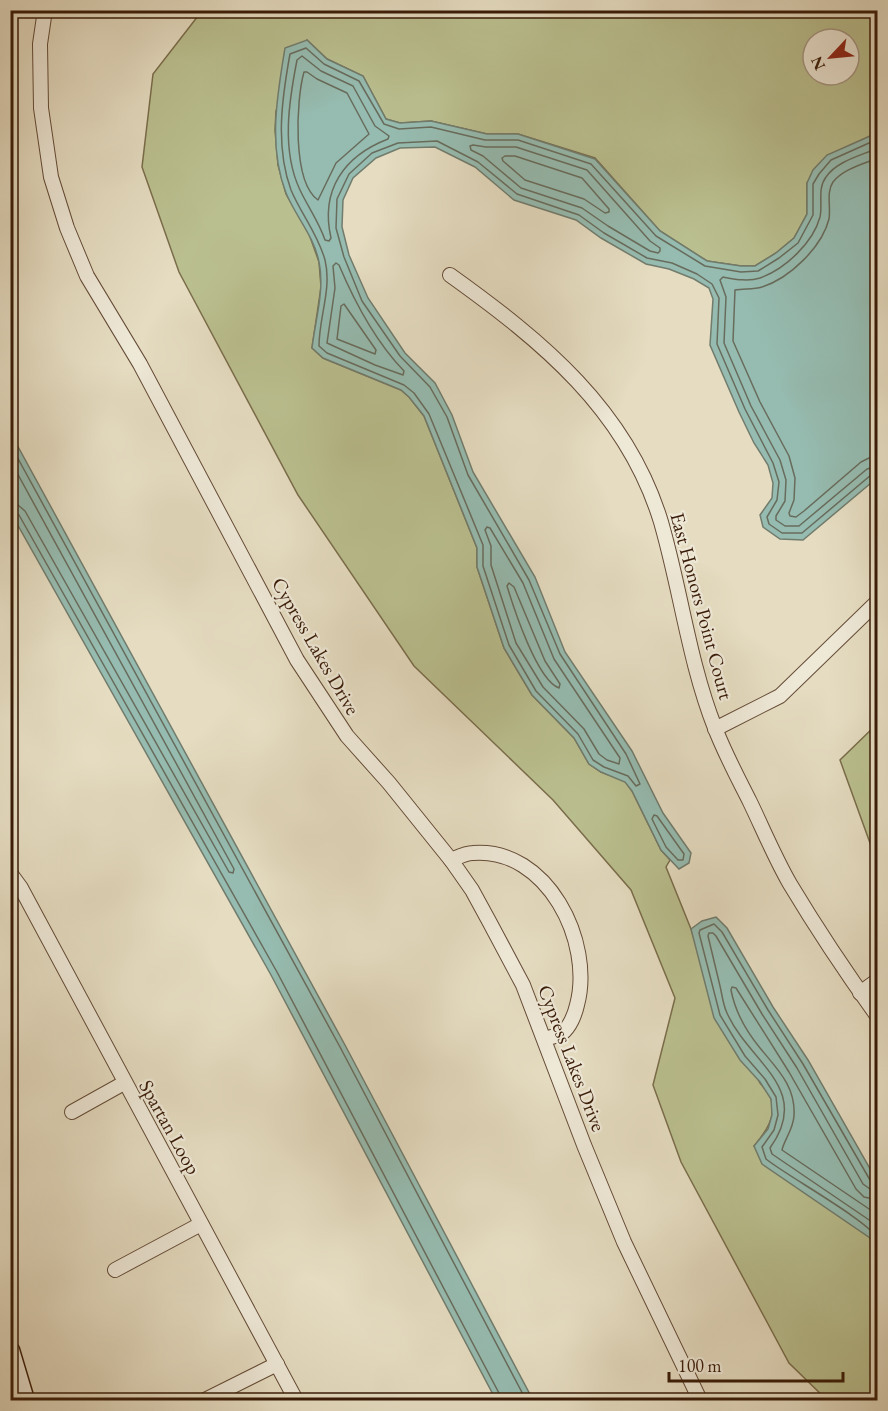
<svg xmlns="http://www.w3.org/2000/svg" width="888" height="1411" font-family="'EB Garamond',serif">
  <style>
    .green { fill: #babf8f; stroke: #7a6d4b; stroke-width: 1.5; fill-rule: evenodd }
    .water { fill: #96bcb1; stroke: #717c6d; stroke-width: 1.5 }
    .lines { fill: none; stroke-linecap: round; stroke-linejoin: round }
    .shore { stroke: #686c5c; stroke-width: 1.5 }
    .street-casing { stroke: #644b36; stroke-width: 16 }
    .secondary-casing { stroke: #391b07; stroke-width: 21 }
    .street { stroke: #eee8d7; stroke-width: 14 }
    .secondary { stroke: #eee8d7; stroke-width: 18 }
    .labels { text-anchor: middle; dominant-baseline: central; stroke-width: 4.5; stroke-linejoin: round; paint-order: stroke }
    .street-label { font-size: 20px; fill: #391b07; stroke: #eee8d7 }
  </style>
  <rect width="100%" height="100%" fill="#e5dcc1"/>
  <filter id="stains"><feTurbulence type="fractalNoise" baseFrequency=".00333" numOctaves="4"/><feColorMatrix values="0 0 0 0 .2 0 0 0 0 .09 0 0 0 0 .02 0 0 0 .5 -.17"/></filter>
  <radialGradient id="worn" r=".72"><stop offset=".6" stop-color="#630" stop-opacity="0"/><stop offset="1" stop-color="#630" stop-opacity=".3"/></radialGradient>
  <g class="green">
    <path d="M237,10L877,11V133L827,156L807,183V214L794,238L776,253L755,266H741L707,261L660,231L595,158L518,134H487L431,121L400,123L386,119L363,76L327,59L307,40L276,111L275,130L278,165L286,194L309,234L319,262L321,287L312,348L323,358L401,390L409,397L424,416L477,548V567L504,648L532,695L574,738L589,764L601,772L625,781L632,791L661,850L670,860L666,867L691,929L701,961L760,1083C763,1087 769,1093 771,1099C777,1117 765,1133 754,1146L871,1238L878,1254L877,1400H827L789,1363L681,1162L653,1085L675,998L631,890L553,800L414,666L298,495L179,272L142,167L153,74L198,16ZM813,39H849V75H813Z"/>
    <polygon points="877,724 877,857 874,854 840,760"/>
  </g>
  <g class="water">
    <path d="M307,40L327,59L363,76L386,119L400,123L431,121L487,134H518L595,159L660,231L707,261L741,266H755L776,253L794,238L807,214V183L813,170L827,155L877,133V478L803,540L780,539L763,527L760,515L772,498L773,483L768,465L754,443L739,412L710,345L713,299L709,288L694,279L669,269L646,264L601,238L576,220L514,200L475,167L435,147L400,148L376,158L353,178L343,200L342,227L349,255L368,298L405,353L435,383L452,415L473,472L535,577L565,652L632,751L663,813L691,853L689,863L679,869L661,850L632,791L625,782L601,772L589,764L574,738L532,695L504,648L477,567V548L424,416L409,397L401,390L323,358L312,348C315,321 325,290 319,262C314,236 296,217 286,193C268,147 277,96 285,48Z"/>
    <polygon points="10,432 345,1045 533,1400 496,1400 271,975 11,513"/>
    <polygon points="716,917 727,928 773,1007 808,1060 877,1181 877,1254 870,1238 762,1164 754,1146 768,1129 772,1115 771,1099 760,1082 740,1060 714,1018 691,929 702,921"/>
  </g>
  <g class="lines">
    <g class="shore">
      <path d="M302,56L321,71L353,86L375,126L389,136L388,139C344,156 320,190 331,238L329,241L325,240C319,222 308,207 300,190C281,150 289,101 297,60Z"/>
      <path d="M304,72H307L317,79L347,93L369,134L336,163L318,200C292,182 296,100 304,72Z"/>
      <path d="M878,139L831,160L819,174L813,184V215L798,243L779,258L758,271L741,272L705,266L656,236L591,164L518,140H485L431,127L399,129L384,124L359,81L324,64L306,48L290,54C282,98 275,146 291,190C301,214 318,234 325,260C332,289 319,317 319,346L327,353L404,385L414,393L429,414L483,545V566L509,645L536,691L578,734L593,760L604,767L628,776L636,786L640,784L626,754L560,654L529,580L468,475L447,417L430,387L400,356L362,301L344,257L336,228L337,199L349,174L372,153L398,143L437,141L478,162L517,194L579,215L604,233L647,258L672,263L697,274L712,284L719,298L717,344L745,409L773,463L779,482L777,500L767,517L769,524L782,533H802L871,475L878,474"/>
      <polygon points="473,145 486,147 516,147 587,170 650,241 660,248 660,251 658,253 650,251 608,226 582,208 521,188 483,156 471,150 470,146"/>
      <path d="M878,148C860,156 837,161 826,177C817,189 823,204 820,217C813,243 785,269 760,278C748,282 734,279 723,277L720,280L726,297L724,343L751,406L780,460L786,480L785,501L776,516V520L785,526H799L867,469L878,466"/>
      <polygon points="505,156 515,156 582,178 609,209 609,212 605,213 584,199 525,180 503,161 502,158"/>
      <path d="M878,158C863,164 843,169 833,182C826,192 831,207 829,219C822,247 790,278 762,287C753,290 743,288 735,290L733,341L760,402L789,456L795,478L794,500L789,513L790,516L796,517L804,511L861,462L869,458L878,457"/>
      <path d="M336,263L339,265C355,303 375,341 404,371L403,375L375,365L327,343L335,288L333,266Z"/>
      <polygon points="344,304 376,350 375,354 337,339 341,306"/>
      <polyline points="10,444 340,1047 526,1400"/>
      <polyline points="10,460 234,869 233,873 229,872 25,511 18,505 10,504"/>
      <polyline points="10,511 19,515 277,972 500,1395 501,1400"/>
      <polygon points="487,527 490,528 523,583 554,659 620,758 619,764 607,760 599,754 584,729 543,687 516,643 491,565 491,546 485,530"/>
      <path d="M509,583L514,587L545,661L560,684L559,688C537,680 514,609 507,586Z"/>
      <polygon points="654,815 657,816 684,854 683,860 678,860 666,847 652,819"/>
      <path d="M878,1183L870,1180L803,1064L768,1010L722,932L714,924L700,930L699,933L720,1015L745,1056L765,1079L776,1097L778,1115L774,1130L762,1147L766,1159C787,1176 869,1221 878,1239"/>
      <path d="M878,1191L870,1189L863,1184L797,1068L762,1014L716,936L713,933H709L708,936C712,953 716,969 720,986C722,994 723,1005 727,1013C749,1063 813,1088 770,1148L772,1154L878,1226"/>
      <path d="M878,1200L864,1197L856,1189L789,1072L736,988L732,987L731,990C735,1011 746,1031 760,1048C777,1069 796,1086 794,1116C793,1130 784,1140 782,1150L878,1215"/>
    </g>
    <g class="street-casing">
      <g id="street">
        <polyline points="45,10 40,44 41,108 51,177 67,228 87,276 140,364 297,660 347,736 389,783 451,860 472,890 490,923 523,985 584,1145 624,1242 700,1400"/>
        <path d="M450,275C542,341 627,410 661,522C681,591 689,662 715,728C725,754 738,778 750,802C763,829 775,858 790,884C817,929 847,974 878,1017"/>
        <polyline points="715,729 780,696 878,601"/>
        <path d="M451,860C458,857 466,853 473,853C547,847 594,942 577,1005C575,1014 570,1027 562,1033C558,1036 550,1037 545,1039"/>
        <polyline points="10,873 21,888 296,1400"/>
        <polyline points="860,993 878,980"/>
        <polyline points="72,1112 124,1083"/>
        <polyline points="115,1270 201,1224"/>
        <polyline points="205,1400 277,1364"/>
      </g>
    </g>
    <g class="secondary-casing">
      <polyline id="secondary" points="10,1350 25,1400"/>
    </g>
    <use href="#street" class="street"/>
    <use href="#secondary" class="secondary"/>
  </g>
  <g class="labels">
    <g class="street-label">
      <text transform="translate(702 606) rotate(75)">East Honors Point Court</text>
      <text transform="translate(316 646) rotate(60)">Cypress Lakes Drive</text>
      <text transform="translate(572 1058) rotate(69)">Cypress Lakes Drive</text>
      <text transform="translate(170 1127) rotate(61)">Spartan Loop</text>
    </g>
  </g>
  <rect width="888" height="1411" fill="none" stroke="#e5dcc1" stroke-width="36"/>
  <rect x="12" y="12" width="864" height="1387" fill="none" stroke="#391b07" stroke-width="3"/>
  <rect x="18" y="18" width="852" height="1375" fill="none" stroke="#391b07" stroke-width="1.5"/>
  <g transform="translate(831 57) rotate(244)"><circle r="28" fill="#eee8d7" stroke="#a69684" stroke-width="1.5"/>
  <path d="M0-4.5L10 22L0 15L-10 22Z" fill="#8f2418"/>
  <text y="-9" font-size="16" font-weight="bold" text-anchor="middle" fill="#391b07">N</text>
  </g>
  <path d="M669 1372v9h174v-9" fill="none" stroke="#391b07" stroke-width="3"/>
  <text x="678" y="1372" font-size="18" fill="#391b07" stroke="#eee8d7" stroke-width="4.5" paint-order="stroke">100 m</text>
  <rect width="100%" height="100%" filter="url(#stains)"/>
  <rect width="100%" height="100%" fill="url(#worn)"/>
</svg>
